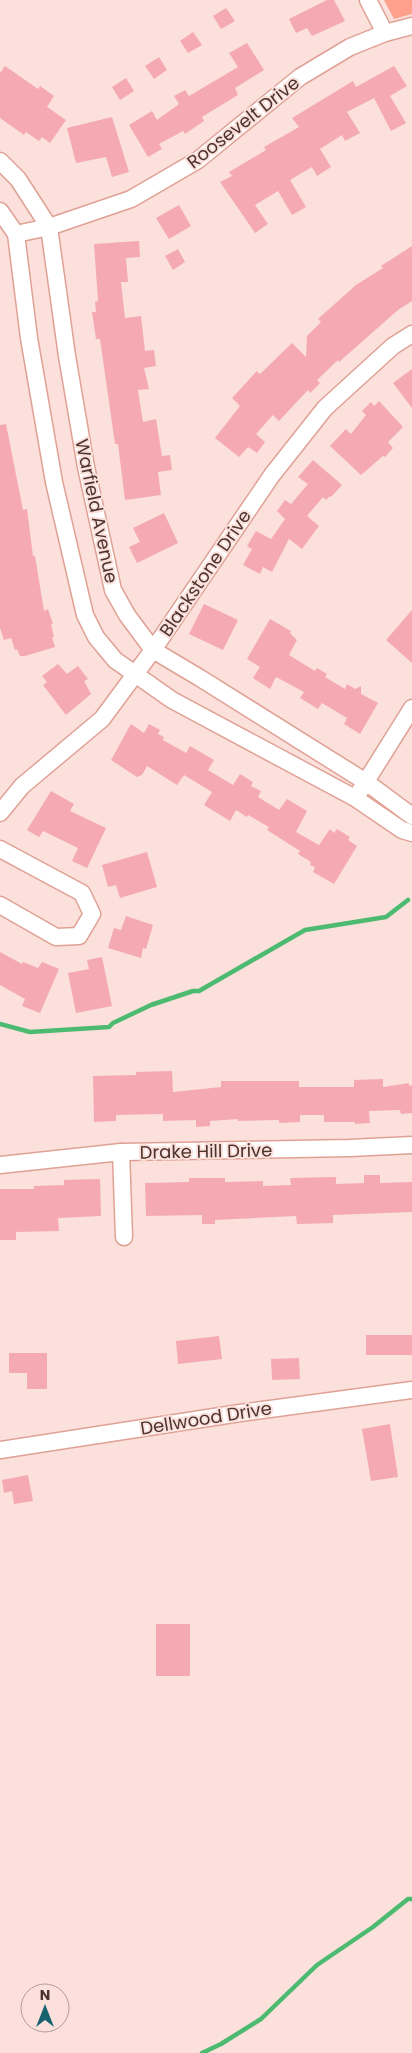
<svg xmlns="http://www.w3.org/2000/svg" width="412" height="2053" font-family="Poppins,sans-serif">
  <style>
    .green { fill: #ffa08d }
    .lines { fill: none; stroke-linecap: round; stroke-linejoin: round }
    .stream { stroke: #4cba70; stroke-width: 4.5 }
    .building { fill: #f5aab3 }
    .minor-casing { stroke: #e0a195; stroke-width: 19 }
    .minor { stroke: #fff; stroke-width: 16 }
    .labels { text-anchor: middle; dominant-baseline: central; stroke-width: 4; stroke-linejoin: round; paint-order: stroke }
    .street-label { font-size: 18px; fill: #4c332e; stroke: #fbe0db }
  </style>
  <rect width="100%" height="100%" fill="#fbe0db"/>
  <polygon class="green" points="384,0 412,0 412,14 394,19"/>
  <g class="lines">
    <g class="stream">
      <polyline points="0,1024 30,1032 109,1027 113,1023 151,1005 193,991 199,991 305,930 386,917 408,900"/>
      <polyline points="202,2053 221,2044 261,2019 317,1965 373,1927 408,1899 412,1899"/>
    </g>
  </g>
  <g class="building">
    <polygon points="327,0 334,0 345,21 312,36 307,28 296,33 289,19"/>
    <polygon points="226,8 235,21 221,29 213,16"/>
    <polygon points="193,32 202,45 188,53 180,41"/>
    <polygon points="247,43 264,70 235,88 238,95 202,117 204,121 185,134 183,131 159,144 162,149 148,157 129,125 152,111 157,120 179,104 174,96 185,90 189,96 238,67 229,53"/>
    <polygon points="159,57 167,70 154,79 145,66"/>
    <polygon points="5,66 38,89 40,86 54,96 47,107 66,120 50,143 42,137 39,141 26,132 24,135 0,118 0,73"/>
    <polygon points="394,66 407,86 390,96 406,123 391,131 374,98 347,112 360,133 345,141 342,135 320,149 331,167 317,176 312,167 290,180 306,207 292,215 278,191 255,205 268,224 255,233 220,182 232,176 229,172 266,150 264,147 299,127 292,118 353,81 356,87"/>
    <polygon points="126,78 134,91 120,100 112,87"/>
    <polygon points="112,117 129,172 112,177 106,157 76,163 67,128"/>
    <polygon points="179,205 191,226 169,239 156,218"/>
    <polygon points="139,241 140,257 126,258 128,282 121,282 125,318 141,316 145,351 154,350 156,366 144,368 149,389 138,390 143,422 156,419 162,456 170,455 172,470 158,472 161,495 125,500 118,444 115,444 100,339 96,339 92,312 96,312 95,302 98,301 94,244"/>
    <polygon points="412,246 412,301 398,310 339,362 338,360 317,380 320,383 310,393 308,390 279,421 273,415 256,434 265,442 257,453 248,447 239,457 215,438 240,406 232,398 257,371 260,374 292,343 306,357 307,336 321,322 318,319 356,285 383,268 381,266"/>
    <polygon points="178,249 185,262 173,270 165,256"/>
    <polygon points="412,369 412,408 393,383"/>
    <polygon points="379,401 403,427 388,442 393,448 385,457 383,456 361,475 330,446 346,429 351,434 366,415 362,411 371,402 374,406"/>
    <polygon points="6,424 23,510 27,509 33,556 35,556 44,611 48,609 53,624 51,624 54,637 52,637 55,647 25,656 20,656 17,649 15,650 11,638 4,640 0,628 0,425"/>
    <polygon points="313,460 342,485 331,497 330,496 326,500 323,497 307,516 319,526 302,549 289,539 272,572 263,567 260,574 243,565 252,549 247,546 256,531 271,539 285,519 277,511 285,500 291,504 308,484 298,477"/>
    <polygon points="164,513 178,543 137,563 129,547 140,542 133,528"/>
    <polygon points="204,604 238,620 223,650 189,634"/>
    <polygon points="412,610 412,663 386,640"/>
    <polygon points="270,619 291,631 290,633 297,640 289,655 315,671 317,668 327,674 325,677 345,689 347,684 355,689 361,686 361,694 378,703 360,734 344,724 347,718 322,703 318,709 300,698 304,692 276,677 270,689 253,678 260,667 247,659"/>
    <polygon points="58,664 67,674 78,666 88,679 84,681 91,694 66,715 43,685 47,682 42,676"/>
    <polygon points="131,724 144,733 149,724 160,730 158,734 164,737 163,740 186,753 190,746 214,760 208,770 233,785 240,774 253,782 251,786 261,791 258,797 279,810 287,799 307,811 296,832 319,845 330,829 334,833 337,829 350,837 348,840 357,846 334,884 313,872 315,867 310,865 311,862 298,854 300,851 267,830 269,827 248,815 247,817 236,810 230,821 204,805 212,792 184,775 177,785 147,766 142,775 137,777 111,760"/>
    <polygon points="51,791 74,804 70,811 106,828 87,868 72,861 78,848 43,831 39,837 27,830"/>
    <polygon points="147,852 157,887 120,898 116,885 108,887 102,865"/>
    <polygon points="126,916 153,925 146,949 143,948 141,958 108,948 114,928 121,930"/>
    <polygon points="0,952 22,964 23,962 38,968 42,962 59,969 40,1013 22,1006 25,999 0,985"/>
    <polygon points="102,957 112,1006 76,1013 68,973 89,969 87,960"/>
    <polygon points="172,1071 173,1092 221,1087 221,1081 299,1081 299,1087 354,1087 354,1080 383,1079 383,1087 409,1083 409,1086 412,1085 412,1113 401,1114 400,1110 369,1111 370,1123 355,1124 355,1122 324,1122 324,1115 300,1115 300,1122 279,1123 279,1120 238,1121 238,1119 210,1121 210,1126 196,1127 196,1120 163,1121 163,1114 116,1115 116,1121 94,1122 93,1076 136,1075 136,1072"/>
    <polygon points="364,1175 380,1175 380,1183 412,1182 412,1212 333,1215 333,1223 297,1224 296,1216 215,1220 215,1224 202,1224 202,1215 146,1216 145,1183 189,1182 189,1178 225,1178 225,1182 263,1181 263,1186 291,1185 290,1178 336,1177 336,1184 364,1183"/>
    <polygon points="100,1179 101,1216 58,1218 59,1231 16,1232 16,1240 0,1240 0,1189 34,1189 34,1186 64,1185 64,1180"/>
    <rect x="366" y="1335" width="46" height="20"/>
    <polygon points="219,1336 222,1359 178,1364 176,1341"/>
    <polygon points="9,1353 47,1353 47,1389 27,1389 27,1373 9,1373"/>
    <polygon points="299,1358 300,1379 272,1380 271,1359"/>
    <polygon points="390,1424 398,1477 371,1481 362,1429"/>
    <polygon points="28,1475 33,1501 14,1504 12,1491 4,1493 2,1480"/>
    <rect x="156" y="1624" width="34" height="52"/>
  </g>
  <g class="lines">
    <g class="minor-casing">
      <g id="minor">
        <polyline points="368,0 385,33"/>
        <polyline points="0,161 18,179 49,227 67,356 86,467 113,590 127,615 153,650 200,678 366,782 412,816"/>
        <polyline points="0,211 16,234 29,338 54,482 85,615 96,637 115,660 172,700 355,798 402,830 412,833"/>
        <polyline points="16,234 49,227 131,199 198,160 300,77 350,47 385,33 412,26"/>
        <polyline points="360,791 412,708"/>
        <polyline points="0,813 22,786 102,719 153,650 272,475 325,408 393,346 412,334"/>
        <polyline points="0,849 82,893 92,914 79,936 56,937 0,905"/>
        <polyline points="121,1152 124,1237"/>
        <polyline points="0,1165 121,1152 350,1148 412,1145"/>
        <polyline points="0,1450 240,1413 412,1390"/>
      </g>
    </g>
    <use href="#minor" class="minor"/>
  </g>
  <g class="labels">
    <g class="street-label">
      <text transform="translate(243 122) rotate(-38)">Roosevelt Drive</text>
      <text transform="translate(97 511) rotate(78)">Warfield Avenue</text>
      <text transform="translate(205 573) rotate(-56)">Blackstone Drive</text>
      <text transform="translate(206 1151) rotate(-1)">Drake Hill Drive</text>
      <text transform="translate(206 1418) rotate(-9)">Dellwood Drive</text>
    </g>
  </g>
  <g transform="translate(45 2008)"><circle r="24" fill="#fbe0db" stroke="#b59b96"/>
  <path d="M0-4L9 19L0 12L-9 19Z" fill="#18626f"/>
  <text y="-8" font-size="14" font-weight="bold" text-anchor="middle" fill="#4c332e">N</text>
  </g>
</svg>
